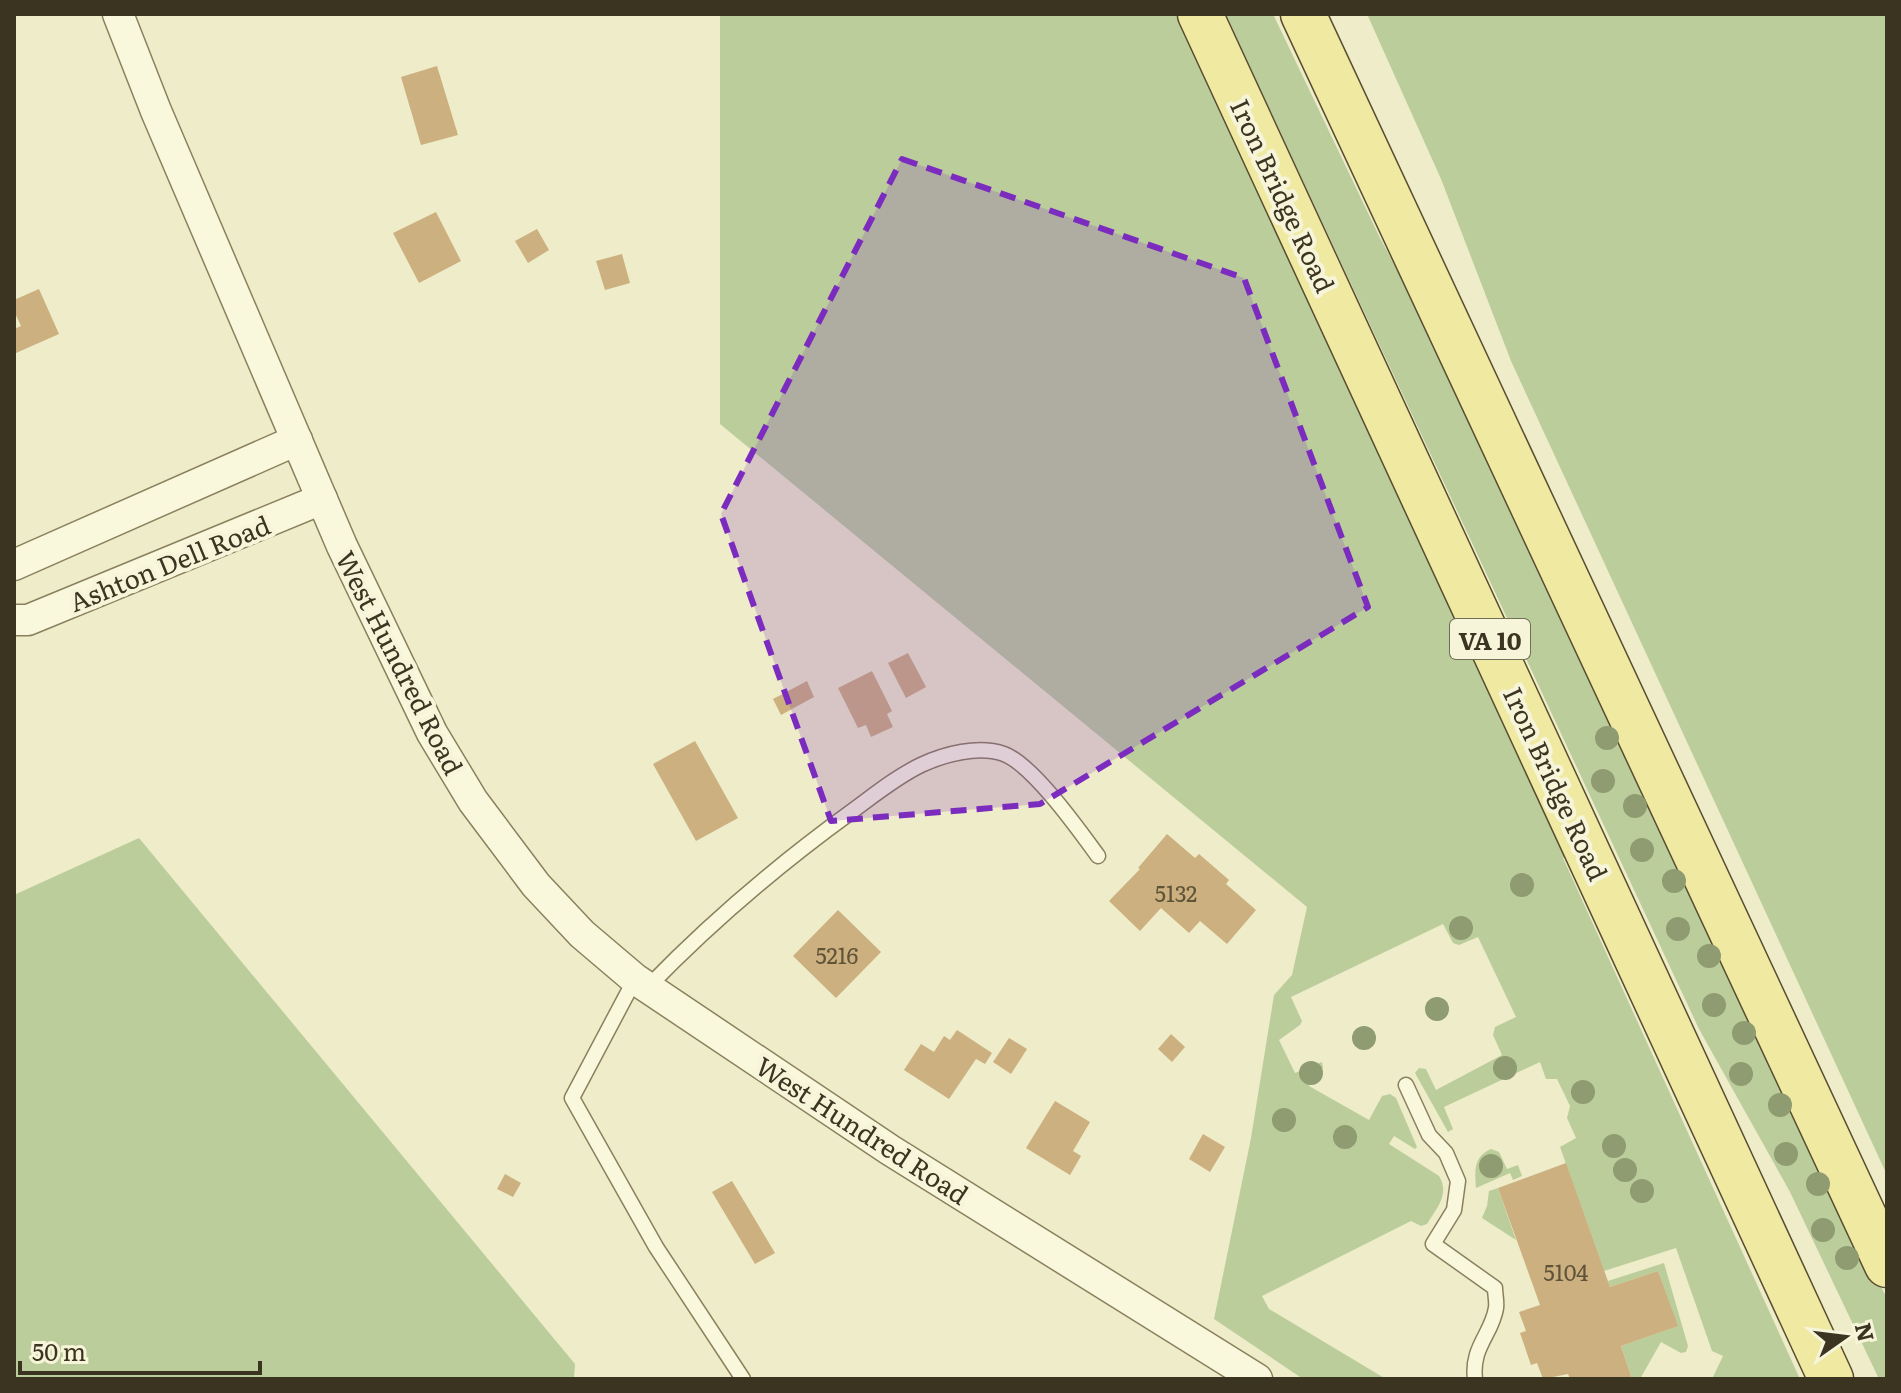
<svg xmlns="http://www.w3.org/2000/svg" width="1901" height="1393" font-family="Literata,serif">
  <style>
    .green { fill: #bccd9c }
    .building { fill: #ccb07f }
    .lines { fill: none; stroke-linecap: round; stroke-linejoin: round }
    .lane-casing { stroke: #8b805e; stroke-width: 17 }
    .street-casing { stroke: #8b805e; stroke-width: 33 }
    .primary-casing { stroke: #594d31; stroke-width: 47 }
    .lane { stroke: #f9f7dc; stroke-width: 14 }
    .street { stroke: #f9f7dc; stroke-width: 30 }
    .primary { stroke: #f0e9a2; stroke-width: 44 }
    .tree { fill: #8f9b70 }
    .marked { fill: #7b2cbf; fill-opacity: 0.2; stroke: #7b2cbf; stroke-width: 6; stroke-dasharray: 16 10; stroke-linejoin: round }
    .labels { text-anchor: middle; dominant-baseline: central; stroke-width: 8; stroke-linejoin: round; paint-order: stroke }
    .number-label { font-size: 22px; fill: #5f5338 }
    .shield { fill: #f6f4d9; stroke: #736e58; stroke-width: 2 }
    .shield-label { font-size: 24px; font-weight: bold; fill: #3b3421 }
    .street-label { font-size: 26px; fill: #3b3421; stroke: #f6f4d9 }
  </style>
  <rect width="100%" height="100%" fill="#eeecc9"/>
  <g class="green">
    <path d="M720,14H1198L1584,847L1563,858L1800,1379H1712L1723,1356L1712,1351L1676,1248L1604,1271L1560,1147L1576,1138L1567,1118L1570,1106L1557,1079H1546L1540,1062L1444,1107L1453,1129L1448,1132L1415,1073L1419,1068L1426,1069L1436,1090L1502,1055L1493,1035L1495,1027L1516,1017L1478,937L1459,945L1453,943L1443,924L1291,997L1302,1021L1300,1025L1279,1040L1295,1073L1322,1062L1323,1068L1309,1086L1369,1120L1382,1096L1390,1094L1396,1098L1417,1147L1415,1149L1394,1136L1389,1144L1439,1176C1450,1194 1437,1208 1427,1224L1421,1226L1411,1221L1262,1296L1269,1309L1386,1379H1303L1214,1319L1251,1138L1274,995L1292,975L1307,907L720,424Z"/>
    <polygon points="1225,14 1273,14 1380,238 1476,415 1887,1299 1887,1379 1879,1379 1790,1192 1699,1029"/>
    <polygon points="1367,14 1887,14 1887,1175 1511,361 1441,179"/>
    <polygon points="139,838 575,1364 574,1379 14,1379 14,895"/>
    <path d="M1491,1149L1499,1152L1507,1169L1518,1165L1522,1176L1513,1180L1510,1173L1476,1188C1475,1171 1473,1157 1491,1149Z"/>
    <polygon points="1498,1188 1516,1240 1482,1218 1487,1206 1489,1191"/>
    <polygon points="1664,1263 1688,1346 1686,1352 1681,1353 1661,1342 1640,1379 1632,1379 1621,1346 1677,1326 1658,1271 1610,1287 1608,1281"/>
  </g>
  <g class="building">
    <polygon points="437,66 458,135 421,145 401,77"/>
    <polygon points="436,212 461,261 419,283 393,233"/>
    <polygon points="537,229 549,250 528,263 515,241"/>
    <polygon points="622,254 630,283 605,290 596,261"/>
    <polygon points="39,289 59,334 16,353 14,329 21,326 14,311 14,300"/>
    <polygon points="908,653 926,687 906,698 888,663"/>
    <polygon points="872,671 892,711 887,714 893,727 871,737 866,725 858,728 838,688"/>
    <polygon points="807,681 814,697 781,715 773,699"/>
    <polygon points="695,741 738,818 696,841 653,764"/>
    <polygon points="1167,834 1195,858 1199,854 1229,880 1226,884 1256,910 1227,944 1200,921 1189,933 1161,908 1140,931 1109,901 1140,869 1138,868"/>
    <polygon points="838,910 881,952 836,998 793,956"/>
    <polygon points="957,1030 992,1053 985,1064 976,1059 949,1099 904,1070 921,1044 934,1052 944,1036 950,1040"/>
    <polygon points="1171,1034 1185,1047 1172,1062 1158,1049"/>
    <polygon points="1009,1038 1027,1049 1011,1074 993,1062"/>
    <polygon points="1055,1101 1090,1122 1073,1151 1081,1156 1070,1175 1026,1148"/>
    <polygon points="1203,1134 1225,1147 1210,1172 1189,1159"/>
    <polygon points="1566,1163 1610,1287 1658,1271 1678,1326 1621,1346 1632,1379 1570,1379 1568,1374 1543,1379 1537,1363 1531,1365 1520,1333 1526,1331 1519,1312 1540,1305 1498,1188"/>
    <polygon points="505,1174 521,1183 513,1197 497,1189"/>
    <polygon points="732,1181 775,1253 755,1264 712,1192"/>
  </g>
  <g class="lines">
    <g class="lane-casing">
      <g id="lane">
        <polyline points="635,979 572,1098 656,1247 743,1379"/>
        <path d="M648,987C710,923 778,865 851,812C873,796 896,777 921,765C945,754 978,745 1004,754C1033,765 1079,830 1098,856"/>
        <path d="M1406,1085L1429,1135L1446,1153L1458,1181L1454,1210L1433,1244L1495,1288C1495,1294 1497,1302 1496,1308C1492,1334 1471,1347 1475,1379"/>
      </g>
    </g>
    <g class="street-casing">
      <g id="street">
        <polyline points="118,14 156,111 342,546 432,733 473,801 536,885 582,934 635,979 890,1150 1257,1379"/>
        <polyline points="14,565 297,440"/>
        <polyline points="14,620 28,620 322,499"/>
      </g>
    </g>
    <g class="primary-casing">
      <g id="primary">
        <polyline points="1200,14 1831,1379"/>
        <polyline points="1303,14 1887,1265"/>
      </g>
    </g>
    <use href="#lane" class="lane"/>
    <use href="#street" class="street"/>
    <use href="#primary" class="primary"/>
  </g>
  <g class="tree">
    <circle cx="1607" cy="738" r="12"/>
    <circle cx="1603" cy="781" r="12"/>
    <circle cx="1635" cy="806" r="12"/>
    <circle cx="1642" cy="850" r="12"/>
    <circle cx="1674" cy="881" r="12"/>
    <circle cx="1522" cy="885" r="12"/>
    <circle cx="1461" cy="928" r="12"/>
    <circle cx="1678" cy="929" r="12"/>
    <circle cx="1709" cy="956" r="12"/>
    <circle cx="1714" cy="1005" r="12"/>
    <circle cx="1437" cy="1009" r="12"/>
    <circle cx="1744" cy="1033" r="12"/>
    <circle cx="1364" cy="1038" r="12"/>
    <circle cx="1505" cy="1068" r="12"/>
    <circle cx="1311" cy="1073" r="12"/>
    <circle cx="1741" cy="1074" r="12"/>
    <circle cx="1583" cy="1092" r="12"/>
    <circle cx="1780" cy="1105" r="12"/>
    <circle cx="1284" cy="1120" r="12"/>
    <circle cx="1345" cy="1137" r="12"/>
    <circle cx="1614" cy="1146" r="12"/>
    <circle cx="1786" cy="1154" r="12"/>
    <circle cx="1491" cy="1166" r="12"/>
    <circle cx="1625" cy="1170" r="12"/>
    <circle cx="1818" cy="1184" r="12"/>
    <circle cx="1642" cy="1191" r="12"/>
    <circle cx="1823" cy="1230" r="12"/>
    <circle cx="1847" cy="1258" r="12"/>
  </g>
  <path class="marked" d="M902,159L1244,278L1368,607L1040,804L831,821L721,514Z"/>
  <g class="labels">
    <g class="number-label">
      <text x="1176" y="892">5132</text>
      <text x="837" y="954">5216</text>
      <text x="1566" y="1271">5104</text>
    </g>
    <rect class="shield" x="1450" y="619" width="80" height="40" rx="6"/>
    <g class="shield-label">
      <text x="1490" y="639">VA 10</text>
    </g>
    <g class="street-label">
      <text transform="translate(1284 195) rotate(65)">Iron Bridge Road</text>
      <text transform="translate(169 562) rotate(-22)">Ashton Dell Road</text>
      <text transform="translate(401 662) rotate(63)">West Hundred Road</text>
      <text transform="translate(1557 783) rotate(65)">Iron Bridge Road</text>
      <text transform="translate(863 1129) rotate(33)">West Hundred Road</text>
    </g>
  </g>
  <rect width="1901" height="1393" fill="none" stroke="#3b3421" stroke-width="32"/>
  <g transform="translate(1845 1337) rotate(76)" stroke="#f6f4d9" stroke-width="6" paint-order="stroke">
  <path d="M0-6L14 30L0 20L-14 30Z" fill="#3b3421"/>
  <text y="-12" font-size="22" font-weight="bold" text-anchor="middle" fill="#3b3421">N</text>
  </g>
  <path d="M20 1361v12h240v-12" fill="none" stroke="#3b3421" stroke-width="4"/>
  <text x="32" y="1361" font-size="24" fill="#3b3421" stroke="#f6f4d9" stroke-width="6" paint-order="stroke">50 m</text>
</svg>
